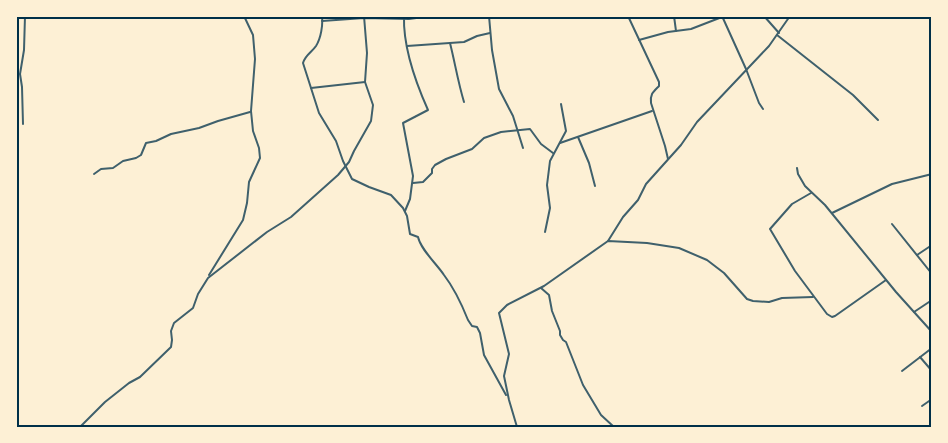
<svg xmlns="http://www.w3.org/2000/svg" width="948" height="443" font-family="Poppins,sans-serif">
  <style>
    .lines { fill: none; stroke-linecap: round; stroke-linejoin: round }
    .minor { stroke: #3f606c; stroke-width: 2 }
    .neatline { fill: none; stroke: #003049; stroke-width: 2 }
  </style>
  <rect width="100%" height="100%" fill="#fdf0d5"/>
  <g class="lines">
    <g class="minor">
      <path d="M322,16C323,25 321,38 316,46C312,52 305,55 303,63L319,113L336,141L343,161L352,179L369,187L391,195L403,208L407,216L410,234L418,237C421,250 436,263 444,275C454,288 462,305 468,320L472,326L477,327L480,333L484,355L506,395"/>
      <path d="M404,16C403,48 415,81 428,110L403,123L413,176L410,199L405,211"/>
      <polyline points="489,16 492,50 499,89 513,116 523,148"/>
      <path d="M628,16L659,82V86C653,92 650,94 651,103L665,146L668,159"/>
      <polyline points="674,16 676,31"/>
      <polyline points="722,16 746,69 759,103 763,109"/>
      <polyline points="764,16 779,33"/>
      <polyline points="322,21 364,18 409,19 431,16"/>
      <polyline points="777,35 853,95 878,120"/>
      <polyline points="639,40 668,32 691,29 722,17"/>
      <path d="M450,43C455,63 458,82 464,102"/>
      <polyline points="407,46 464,42 477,36 490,33"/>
      <polyline points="311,88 365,82"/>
      <polyline points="23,124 22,87 20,74 24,50 25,16"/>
      <polyline points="578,137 589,163 595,186"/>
      <polyline points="560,143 652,111"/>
      <polyline points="797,168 798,174 805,186 825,205 896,292 932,332"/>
      <polyline points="94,174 101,169 113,168 123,161 136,158 141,155 146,143 156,141 171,134 199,128 218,121 250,112"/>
      <polyline points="413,183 423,182 432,173 432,169 435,165 446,159 472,149 484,138 501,132 530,129 541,144 553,153"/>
      <polyline points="811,193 792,204 770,229 795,271 827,314 832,317 835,316 886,280"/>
      <polyline points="832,213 892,184 932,174"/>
      <polyline points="892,224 932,274"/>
      <polyline points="545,232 550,208 547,185 550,161 566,131 561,104"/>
      <polyline points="608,241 623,217 638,200 646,184 681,145 697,122 769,46 790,16"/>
      <polyline points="917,255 932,245"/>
      <polyline points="209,275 243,220 247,203 249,182 260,158 259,148 253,131 251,111 255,59 253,35 244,16"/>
      <polyline points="541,288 549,295 552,311 560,331 560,335 563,340 566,342 583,385 601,415 614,427"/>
      <polyline points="914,312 932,300"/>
      <polyline points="920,357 932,371"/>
      <polyline points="902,371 932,348"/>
      <polyline points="922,406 932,399"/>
      <polyline points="80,427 105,402 129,383 140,377 171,347 172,340 171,331 174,323 193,308 198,294 208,278 267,232 291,217 338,175 349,162 354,151 371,121 373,105 365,82 367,53 364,16"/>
      <polyline points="517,427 509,400 504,376 509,354 499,313 507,305 544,286 608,241 647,243 679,248 707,260 724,273 747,299 753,301 769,302 782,298 813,297"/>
    </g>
  </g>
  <rect width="948" height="443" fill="none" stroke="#fdf0d5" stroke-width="35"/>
  <rect x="18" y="18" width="912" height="408" class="neatline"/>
</svg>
